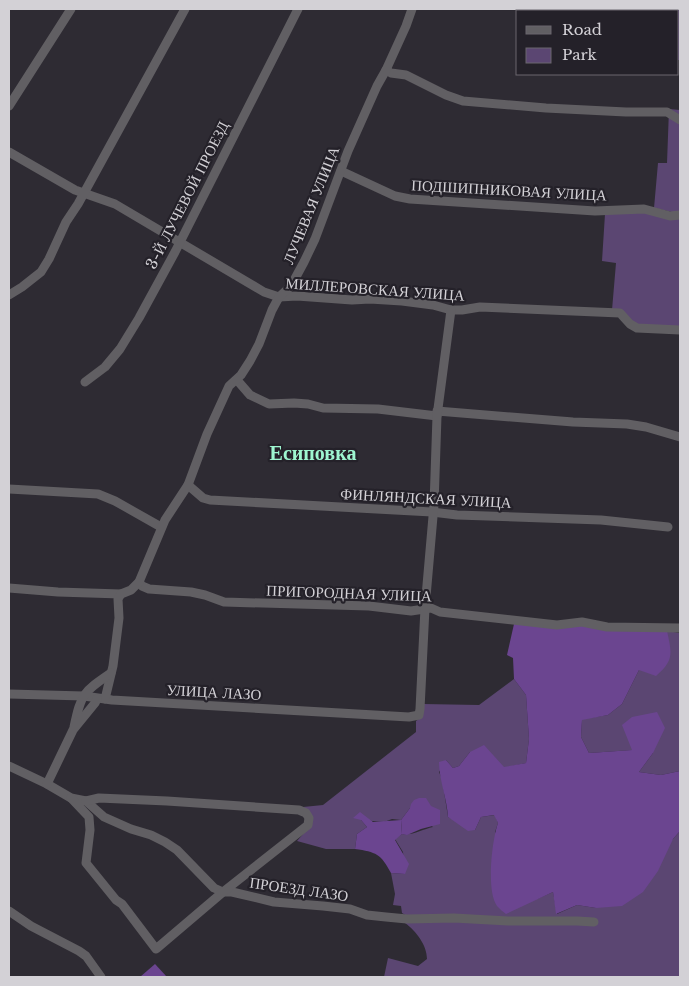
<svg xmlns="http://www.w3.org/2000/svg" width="689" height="986" font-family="'Libre Baskerville',serif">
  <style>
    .green { fill: #5b4672 }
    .forest { fill: #6b4590 }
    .water { fill: #6a438e }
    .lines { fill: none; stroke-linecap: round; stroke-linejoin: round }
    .minor { stroke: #615f63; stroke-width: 9 }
    .labels { text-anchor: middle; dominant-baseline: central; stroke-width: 4.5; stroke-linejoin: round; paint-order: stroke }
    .street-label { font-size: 15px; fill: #d3d1d6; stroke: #242129 }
    .district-label { font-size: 20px; font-weight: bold; fill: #9ef6d0; stroke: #242129 }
  </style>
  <rect width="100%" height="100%" fill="#2e2b33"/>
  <g class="green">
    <polygon points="581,9 680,9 680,60 678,60 678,11 581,11"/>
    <polygon points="669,109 680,110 680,212 672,212 654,208 658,163 667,163"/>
    <polygon points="644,212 680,219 680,327 637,325 612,310 616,263 602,261 605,214"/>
    <polygon points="667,631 680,633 680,773 680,771 661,775 639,772 653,753 633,750 589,753 581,737 582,719 608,715 622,704 639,670"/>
    <path d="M514,679L526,695L529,739L526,763L504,768L470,752L459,766L453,768L446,760L439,772L442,779L448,817L475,830L481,817L495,815L498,823L495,832L537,899L553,892L557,914L577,905L596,908L673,839L680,831V977H384L388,958L418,966L427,959C427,945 416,931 405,923L407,916L402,913L401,906L393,905L395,894L391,873L405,874L403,852L395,839L402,834C412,836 423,829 433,827L410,808L401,820L392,819L384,822L361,820L367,827L357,834L355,849H326L297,841L311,825L303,807L323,805L416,732V721L423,716V704L479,705Z"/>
  </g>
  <g class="forest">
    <path d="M514,624L582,625L667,631C672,654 674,660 656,676L639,670L622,704L608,715L582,720L581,737L589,753L632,750L622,725L632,717L657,712L665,728L653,753L639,772L661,775L680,771V831L673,839L658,871L643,892L622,906L596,908L577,905L556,914L553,892L506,914C503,912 500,909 497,906C486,891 492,840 498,823L494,815L481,817L475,830L468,831L448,817C447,798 439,780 439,762L446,760L453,768L459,766L470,752L484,745L504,767L526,763L529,739L526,695L514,679L513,658L507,655Z"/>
    <path d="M360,812L373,822L401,820L402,834L395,840L409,864L405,874L391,873C381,854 376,852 355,849L357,834L367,827L361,820L353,818Z"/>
    <polygon points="155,964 167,977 140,977"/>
  </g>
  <polygon class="water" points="419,798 426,798 431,806 440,810 440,824 421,829 407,835 402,834 401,820 410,808 411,804 414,800"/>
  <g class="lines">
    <g class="minor">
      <polyline points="386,70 391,73 406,75 446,95 463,101 546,108 626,112 667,112 680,120"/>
      <polyline points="9,106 71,9"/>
      <polyline points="9,152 75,190 115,204 264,292 279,297 297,296 352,300 370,299 402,301 433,305 451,310 462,310 480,307 620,313 630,324 637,328 680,330"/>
      <polyline points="341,171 395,196 410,199 595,211 644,209 670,216 680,215"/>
      <polyline points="9,295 22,287 41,272 49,259 66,222 78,204 185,9"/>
      <polyline points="237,380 250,395 269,404 294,403 308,404 323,408 378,409 437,416"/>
      <polyline points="85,382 105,367 120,349 139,318 175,252 298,9"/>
      <polyline points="437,411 573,422 627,424 646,427 680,437"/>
      <polyline points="188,485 203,498 210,500 432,512 457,515 601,520 668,527"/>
      <polyline points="9,489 98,494 115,501 161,527"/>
      <polyline points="139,582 142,586 149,589 191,592 205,595 224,602 369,606 411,611 431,608 440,612 557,625 582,622 607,627 680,628"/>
      <polyline points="9,588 58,592 121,594"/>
      <polyline points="9,694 84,696 112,700 409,717 419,715 420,709 425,608 434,505 437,416 451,310"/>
      <polyline points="105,699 113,666 119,618 118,599 121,594 131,590 139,582 165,520 188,485 207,434 229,386 241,375 250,361 259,344 272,310 279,297 291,286 304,262 315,239 348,151 377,86 386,70 406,26 412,9"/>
      <path d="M74,727C81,694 83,692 111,673"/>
      <polyline points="9,766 47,784 71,798 86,801 104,817 131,829 151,835 165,842 177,850 214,888 223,892 232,892 274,902 323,906 350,909 367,915 386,917 407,919 454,918 508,921 577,921 594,922"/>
      <polyline points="47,784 73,730 95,703 97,699"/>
      <polyline points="71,798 89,817 90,830 86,863 116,900 122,904 156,949 223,892 308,825 309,818 306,813 299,810 167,801 99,798 86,801"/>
      <polyline points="9,911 31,926 79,951 86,956 101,977"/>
    </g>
  </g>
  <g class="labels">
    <g class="street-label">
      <text transform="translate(509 190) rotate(3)">ПОДШИПНИКОВАЯ УЛИЦА</text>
      <text transform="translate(187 195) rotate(-63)">3-Й ЛУЧЕВОЙ ПРОЕЗД</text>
      <text transform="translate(311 205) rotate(-68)">ЛУЧЕВАЯ УЛИЦА</text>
      <text transform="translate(375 289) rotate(4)">МИЛЛЕРОВСКАЯ УЛИЦА</text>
      <text transform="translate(426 498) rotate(3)">ФИНЛЯНДСКАЯ УЛИЦА</text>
      <text transform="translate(349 593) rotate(2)">ПРИГОРОДНАЯ УЛИЦА</text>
      <text transform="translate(214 692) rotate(3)">УЛИЦА ЛАЗО</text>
      <text transform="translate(299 889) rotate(8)">ПРОЕЗД ЛАЗО</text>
    </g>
    <g class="district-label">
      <text x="313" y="453">Есиповка</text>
    </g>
  </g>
  <rect width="689" height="986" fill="none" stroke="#d3d1d6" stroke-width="20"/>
  <rect x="516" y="10" width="162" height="65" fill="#242129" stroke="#6a676e"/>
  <rect x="526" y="26" width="25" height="8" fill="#615f63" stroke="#6a676e"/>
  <text x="562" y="35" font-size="15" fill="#d3d1d6">Road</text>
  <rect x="526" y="48" width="25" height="15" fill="#5b4672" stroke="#6a676e"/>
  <text x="562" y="60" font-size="15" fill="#d3d1d6">Park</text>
</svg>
